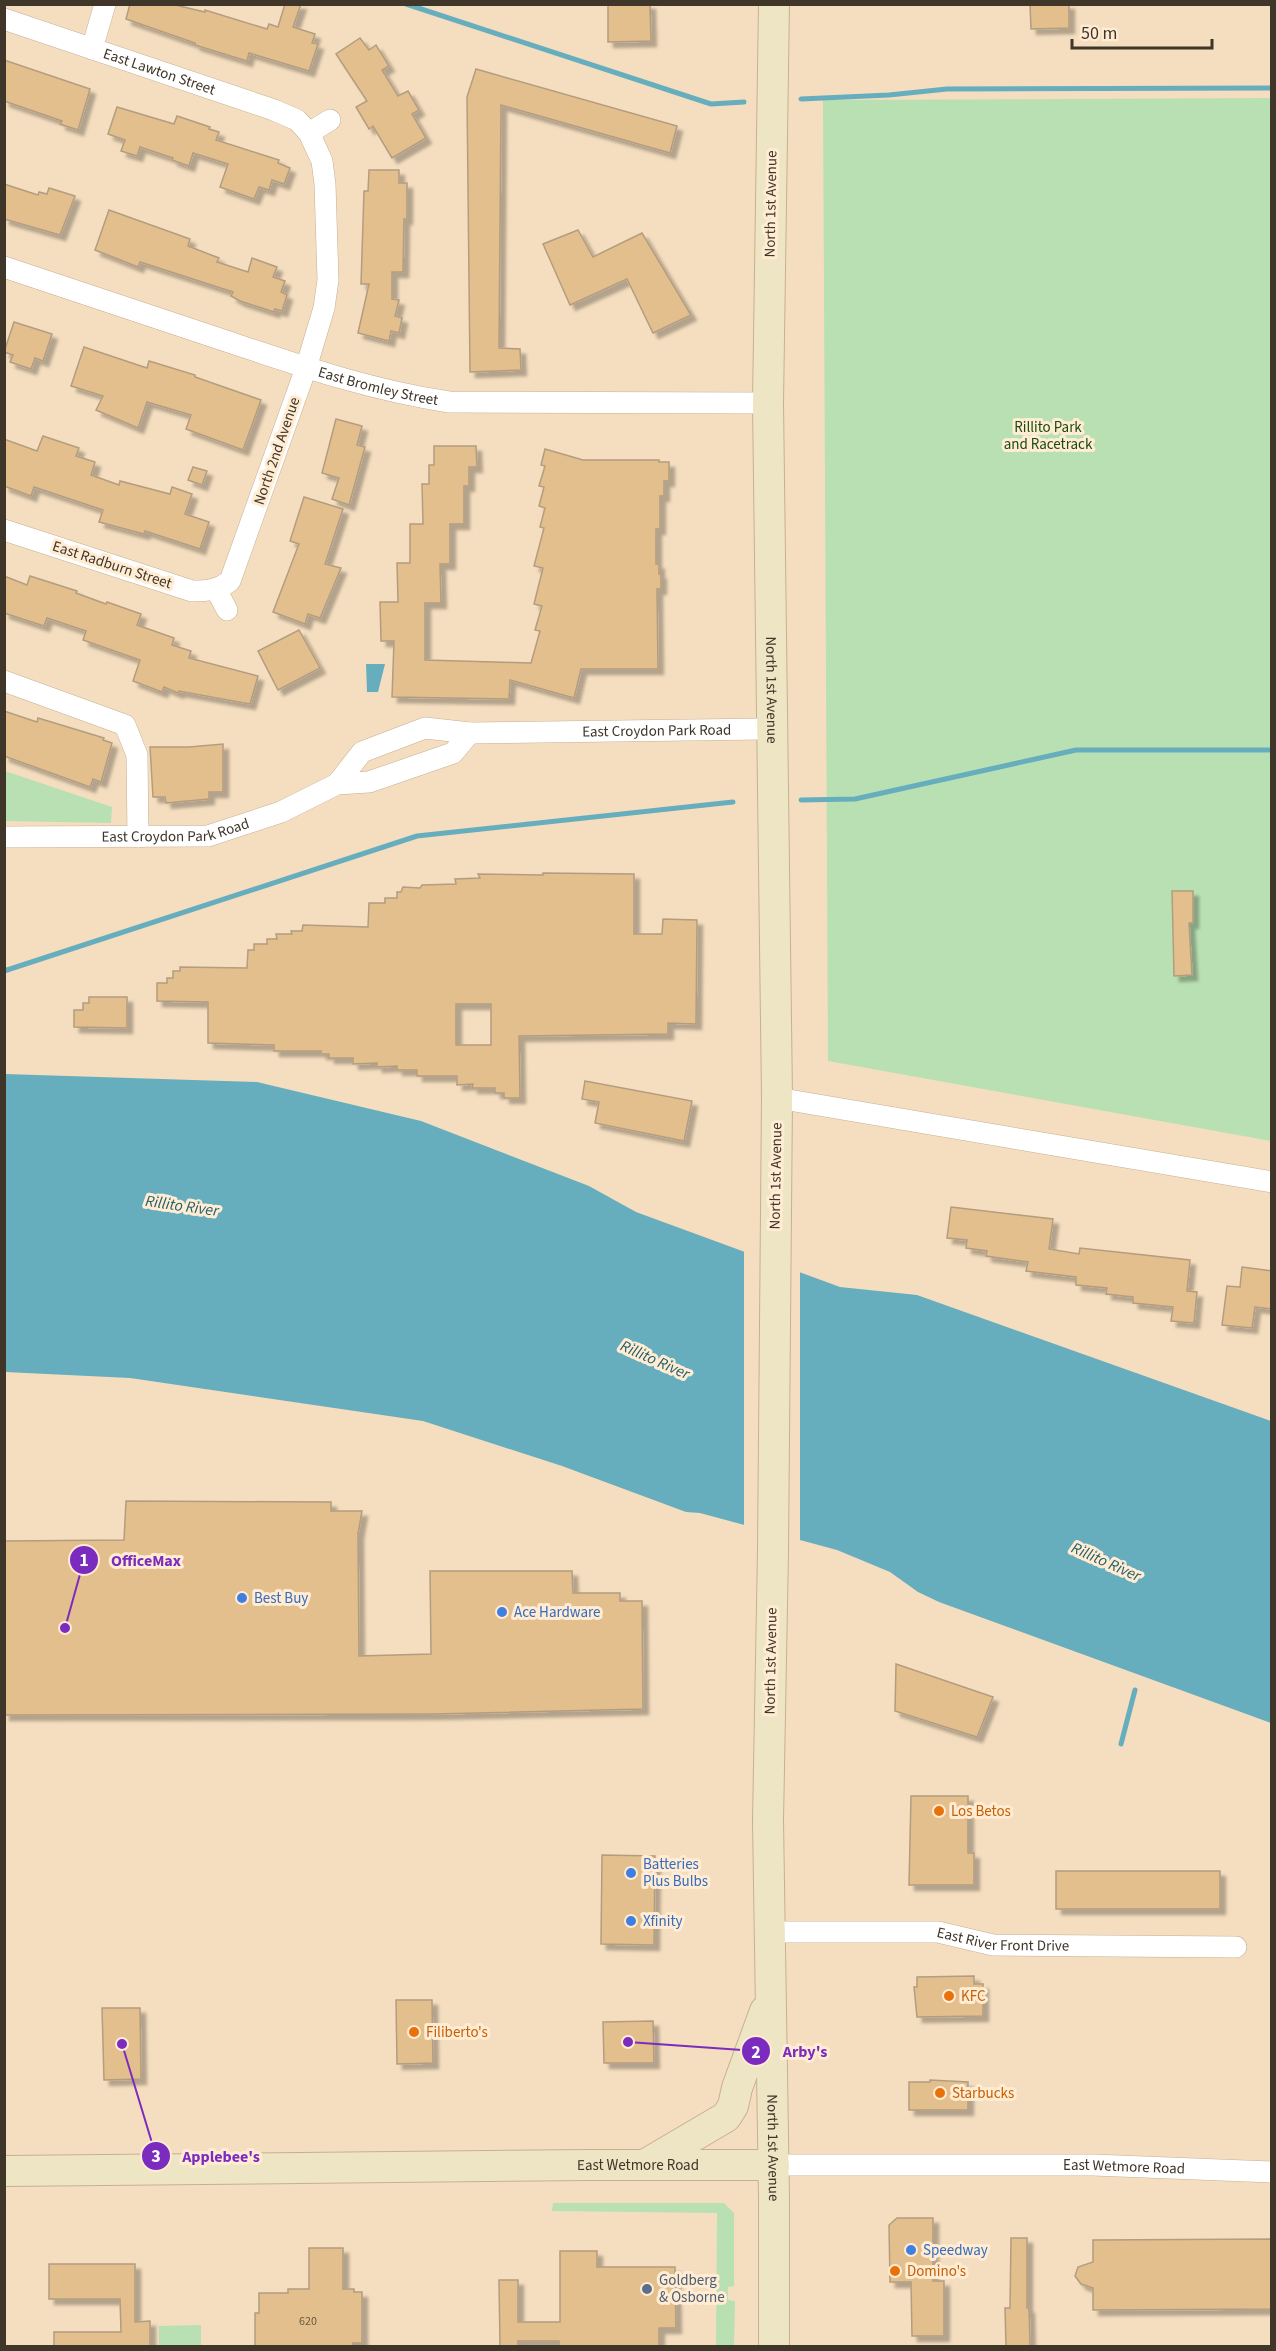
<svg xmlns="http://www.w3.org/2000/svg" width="1276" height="2351" font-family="'Source Sans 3',sans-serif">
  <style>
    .green { fill: #b9e0b2 }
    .water { fill: #66aebe }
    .pier { fill: #f5debf }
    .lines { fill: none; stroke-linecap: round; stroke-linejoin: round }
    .stream { stroke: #66aebe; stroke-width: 5 }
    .building { fill: #e3bf8e; stroke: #b39d80; stroke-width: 1.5; fill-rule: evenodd; filter: url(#shadow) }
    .street-casing { stroke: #c6b092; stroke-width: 22 }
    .secondary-casing { stroke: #c6b092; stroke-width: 32 }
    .street { stroke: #fff; stroke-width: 21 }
    .secondary { stroke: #eee5c4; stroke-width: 30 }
    .shop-dot { fill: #3f7fe0; stroke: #ffecd3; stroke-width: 2 }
    .food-dot { fill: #e8710a; stroke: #ffecd3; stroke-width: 2 }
    .service-dot { fill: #5c6f8a; stroke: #ffecd3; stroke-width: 2 }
    .labels { text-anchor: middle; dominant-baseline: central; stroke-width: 6; stroke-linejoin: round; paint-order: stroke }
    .number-label { font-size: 12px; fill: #685842 }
    .street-label { font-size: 15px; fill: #3f3529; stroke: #ffecd3 }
    .park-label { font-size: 15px; fill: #184c0f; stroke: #ffecd3 }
    .shop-label { font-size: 15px; fill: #366cbe; stroke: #ffecd3; text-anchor: start }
    .food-label { font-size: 15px; fill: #c56008; stroke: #ffecd3; text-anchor: start }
    .service-label { font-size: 15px; fill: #4e5e75; stroke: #ffecd3; text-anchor: start }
    .water-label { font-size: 16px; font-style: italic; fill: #235f6b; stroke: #ffecd3 }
    .leader { fill: none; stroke: #7b2cbf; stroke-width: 2 }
    .callout-dot { fill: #7b2cbf; stroke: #ffecd3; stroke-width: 2 }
    .mark-label { font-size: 18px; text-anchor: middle; font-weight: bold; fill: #fff }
    .callout-label { font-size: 16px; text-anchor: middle; font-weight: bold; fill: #7b2cbf; stroke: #ffecd3; stroke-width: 6; stroke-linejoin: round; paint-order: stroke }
  </style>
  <defs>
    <filter id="shadow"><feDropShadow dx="5.5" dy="5.5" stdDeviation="1.5" flood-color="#0004"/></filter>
  </defs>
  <rect width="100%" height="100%" fill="#f5debf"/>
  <g class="green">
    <polygon points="1271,98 1271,1141 828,1061 823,100"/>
    <polygon points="5,771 112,807 111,823 5,821"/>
    <polygon points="553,2203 724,2203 734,2213 734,2286 728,2287 728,2300 735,2301 734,2346 716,2346 717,2213 552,2211"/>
    <polygon points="201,2325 201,2346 159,2346 159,2326"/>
  </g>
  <g class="water">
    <polygon points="366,664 385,664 378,692 367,692"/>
    <polygon points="5,1074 257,1082 421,1121 589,1186 636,1212 840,1287 917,1295 1271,1421 1271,1723 939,1602 918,1592 890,1572 837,1550 700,1513 686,1512 562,1466 423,1421 130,1378 5,1372"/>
  </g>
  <polygon class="pier" points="744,1248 800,1269 800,1543 744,1528"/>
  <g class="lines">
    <g class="stream">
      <polyline points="406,4 711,104 744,102"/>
      <polyline points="801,99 889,95 947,89 1272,88"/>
      <polyline points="801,800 855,799 1076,750 1272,750"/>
      <polyline points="4,971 417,836 733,802"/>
      <polyline points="1121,1744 1135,1690"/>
    </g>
  </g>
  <g class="building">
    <polygon points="130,4 171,4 205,12 205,10 267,29 269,24 278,27 285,4 301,4 293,27 315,34 312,43 318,44 309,71 249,53 247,61 195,45 195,43 126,19"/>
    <polygon points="608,4 650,4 651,41 608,42"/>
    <polygon points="1030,4 1069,4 1069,28 1031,29"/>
    <polygon points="360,38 369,50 376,45 389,66 382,70 398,96 408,91 419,110 412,114 426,138 392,158 373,126 369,129 356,107 367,101 336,54"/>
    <polygon points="4,60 90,89 78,130 60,124 62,121 4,101"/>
    <polygon points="476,69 677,126 670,153 501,105 499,348 520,349 521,370 470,372 467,97"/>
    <polygon points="117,107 174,124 177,116 210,127 209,129 219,132 216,140 279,160 278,163 290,168 284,184 272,180 269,190 259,187 254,199 220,187 228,164 193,153 189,166 172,160 173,158 140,147 137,156 121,151 125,140 108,134"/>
    <polygon points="369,170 399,170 399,183 407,183 407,219 404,219 403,272 392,272 392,299 399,300 395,316 402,318 399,333 391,331 389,341 358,333 369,284 361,284 364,191 368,191"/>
    <polygon points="4,184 38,195 39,192 47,194 49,188 75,196 60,235 4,219"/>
    <polygon points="109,210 190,239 188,246 219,258 217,262 248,272 252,258 277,267 273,277 285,281 281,292 287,295 282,311 275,309 274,312 240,301 231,296 233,292 140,262 138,267 95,250"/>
    <polygon points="578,230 593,257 642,233 691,315 653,333 627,279 570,305 543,244"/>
    <polygon points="14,322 52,334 43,361 35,358 31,369 10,362 13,355 4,352"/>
    <polygon points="84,347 147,368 149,361 195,375 195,377 261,400 243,450 186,429 191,415 147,402 138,428 96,410 103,396 71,386"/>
    <polygon points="336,419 362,426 357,445 365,447 349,505 332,499 339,478 322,473"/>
    <polygon points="43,436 79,448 76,456 95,462 91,475 119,485 120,481 170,494 172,487 192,494 185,514 209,522 200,549 145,531 144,534 99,522 103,510 34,487 31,496 4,486 4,439 37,451"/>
    <polygon points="434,446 476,446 477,467 469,467 469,486 464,486 464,524 450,524 450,564 440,564 441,603 425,603 425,660 531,663 540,631 535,630 542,606 534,604 543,568 534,566 544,528 540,527 545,508 539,506 544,487 539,486 545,466 541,465 545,449 583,460 659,460 659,462 669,462 669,481 664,481 664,496 660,496 660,529 656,529 656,564 659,564 659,574 661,574 661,589 657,589 658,669 581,669 574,698 510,680 509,699 392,697 394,641 381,641 380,602 398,602 397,563 410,563 410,524 423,524 422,484 429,484 429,465 434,465"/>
    <polygon points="193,467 207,471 202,485 188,480"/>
    <polygon points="304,497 343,509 325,564 341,568 320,618 308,614 305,624 273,612 299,544 290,541"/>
    <polygon points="4,576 27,585 30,576 77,591 76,593 106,604 107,602 141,614 137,625 174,638 172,645 191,651 189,658 258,676 250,704 179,691 178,693 164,687 162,692 133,681 140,660 83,640 86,631 47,618 44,626 4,613"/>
    <polygon points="299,630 320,668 278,690 258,651"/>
    <polygon points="4,711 37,722 38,718 104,738 103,740 112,743 101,782 93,779 90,787 4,756"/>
    <polygon points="223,744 223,792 209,792 209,799 166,803 165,797 153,797 150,747 189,747"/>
    <path d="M543,873L634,874V934H662L663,919L697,920L696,1024L668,1023V1034L519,1036L520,1098H504V1093H495V1088H472L473,1084L457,1085V1076H417V1070H397V1066L377,1067V1063L353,1064V1058H329V1054H321V1051H274V1045L208,1043V1002L157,1001V983H167V978H173V971H180V967L247,968L248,950H254V944H267V939H277L276,934H292L291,931H302L303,925L368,927L369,903H385V898H397V892H401L403,887L420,888L422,885L456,884L455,879L480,878L478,874L543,875ZM456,1004H491V1045H456Z"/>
    <polygon points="1172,891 1193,891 1193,923 1189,923 1192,975 1174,976"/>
    <polygon points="89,997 127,997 127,1028 74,1027 74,1010 83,1010 83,1003 89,1003"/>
    <polygon points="585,1081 692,1101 684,1141 595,1123 599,1102 582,1099"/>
    <polygon points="951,1207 1053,1219 1049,1249 1079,1254 1080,1248 1190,1260 1187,1291 1197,1292 1194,1323 1171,1321 1173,1307 1133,1303 1133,1297 1106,1294 1107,1288 1076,1285 1076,1277 1026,1271 1028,1262 986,1256 987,1251 966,1248 967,1240 947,1238"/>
    <polygon points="1242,1267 1272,1271 1272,1309 1255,1307 1252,1328 1222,1325 1227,1286 1240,1287"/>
    <polygon points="126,1501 331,1502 331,1511 362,1511 358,1534 359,1656 431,1654 430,1571 572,1571 573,1593 620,1593 620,1601 642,1601 643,1709 433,1714 4,1715 4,1541 124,1540"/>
    <polygon points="896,1664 993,1697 977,1737 895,1711"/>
    <polygon points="911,1796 968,1796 968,1853 974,1853 974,1885 909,1885"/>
    <polygon points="602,1855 655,1856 654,1945 601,1944"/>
    <rect x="1056" y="1871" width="164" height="38"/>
    <polygon points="974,1976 974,1984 983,1984 983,2016 917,2017 914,1987 917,1987 917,1977"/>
    <polygon points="396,2000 432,2000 433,2063 397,2064"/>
    <polygon points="102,2008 140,2008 141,2079 104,2080"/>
    <polygon points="653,2021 654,2063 604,2063 603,2022"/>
    <polygon points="930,2080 968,2082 968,2110 909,2110 909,2082 930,2082"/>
    <polygon points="897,2218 933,2218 933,2281 944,2281 944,2336 912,2336 911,2282 890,2282 889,2225"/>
    <polygon points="1011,2238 1027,2238 1027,2308 1029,2308 1030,2346 1006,2346 1005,2308 1010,2308"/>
    <polygon points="1272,2239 1272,2309 1093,2310 1093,2288 1081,2284 1075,2276 1078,2267 1093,2262 1093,2240"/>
    <polygon points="309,2248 343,2248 343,2289 354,2289 354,2292 362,2292 362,2343 353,2343 353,2346 255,2346 255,2313 259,2313 259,2293 288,2293 288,2289 309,2289"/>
    <polygon points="560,2251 597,2251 597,2267 675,2267 676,2328 659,2328 659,2346 559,2346 559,2341 518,2341 518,2346 500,2346 499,2280 518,2280 518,2322 560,2322"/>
    <polygon points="49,2264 135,2264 135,2322 150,2321 150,2346 54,2346 54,2332 121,2332 120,2299 49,2299"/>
  </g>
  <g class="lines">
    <g class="street-casing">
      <g id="street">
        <path id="s1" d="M4,19L274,110L297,120L309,133L322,161L325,184L328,280L324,308L306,368L230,581C218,590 208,591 192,591L4,530"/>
        <polyline points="92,49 105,4"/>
        <polyline points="309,133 330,120"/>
        <path id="s2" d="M4,267C79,292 154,317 229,342C304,367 370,390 449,402L768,403"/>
        <polyline points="216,589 227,610"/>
        <polyline points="4,681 125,725 137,755 138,837"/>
        <path id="s3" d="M337,784L362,752L425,728L470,733L772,729"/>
        <path id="s4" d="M4,837L208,836L281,812L337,784L369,782L453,753L470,733"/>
        <polyline points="777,1098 1272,1182"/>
        <path id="s5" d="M770,1932H938L993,1945L1236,1947"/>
        <path id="s6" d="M774,2165H1093L1272,2172"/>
      </g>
    </g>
    <g class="secondary-casing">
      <g id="secondary">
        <path id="s7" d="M774,4L768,403L777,1098L773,1551L768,1821L774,2198V2346"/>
        <polyline points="646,2164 726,2117 733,2106 737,2088 765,2011"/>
        <path id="s8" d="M4,2171L590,2165H774"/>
      </g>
    </g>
    <use href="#street" class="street"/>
    <use href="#secondary" class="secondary"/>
  </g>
  <g class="shop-dot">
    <circle cx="242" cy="1598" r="6"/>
    <circle cx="502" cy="1612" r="6"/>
    <circle cx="631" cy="1873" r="6"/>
    <circle cx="631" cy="1921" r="6"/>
    <circle cx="911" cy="2250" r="6"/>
  </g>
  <g class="food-dot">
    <circle cx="939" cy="1811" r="6"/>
    <circle cx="949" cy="1996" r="6"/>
    <circle cx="414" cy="2032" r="6"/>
    <circle cx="940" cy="2093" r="6"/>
    <circle cx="895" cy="2271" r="6"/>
  </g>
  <circle class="service-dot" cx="647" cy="2289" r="6"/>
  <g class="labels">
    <g class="number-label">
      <text x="308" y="2321">620</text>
    </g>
    <g class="street-label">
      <text stroke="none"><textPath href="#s1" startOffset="164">East Lawton Street</textPath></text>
      <text transform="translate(771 204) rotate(-89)">North 1st Avenue</text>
      <text stroke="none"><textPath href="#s2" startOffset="393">East Bromley Street</textPath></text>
      <text transform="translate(277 451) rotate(-71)">North 2nd Avenue</text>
      <text transform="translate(112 565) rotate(18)">East Radburn Street</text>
      <text stroke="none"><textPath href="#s7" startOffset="686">North 1st Avenue</textPath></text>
      <text stroke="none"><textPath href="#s3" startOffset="340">East Croydon Park Road</textPath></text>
      <text stroke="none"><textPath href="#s4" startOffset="172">East Croydon Park Road</textPath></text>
      <text transform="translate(776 1176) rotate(-89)">North 1st Avenue</text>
      <text transform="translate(771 1661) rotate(-89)">North 1st Avenue</text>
      <text stroke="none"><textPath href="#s5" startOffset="234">East River Front Drive</textPath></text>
      <text stroke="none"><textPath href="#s7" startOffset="2144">North 1st Avenue</textPath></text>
      <text stroke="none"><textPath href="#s8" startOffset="634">East Wetmore Road</textPath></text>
      <text stroke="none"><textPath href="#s6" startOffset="350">East Wetmore Road</textPath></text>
    </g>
    <g class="park-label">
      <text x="1048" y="427">Rillito Park<tspan x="1048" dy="17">and Racetrack</tspan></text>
    </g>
    <g class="shop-label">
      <text x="254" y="1598">Best Buy</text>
      <text x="514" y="1612">Ace Hardware</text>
      <text x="643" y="1864">Batteries<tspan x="643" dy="17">Plus Bulbs</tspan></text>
      <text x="643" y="1921">Xfinity</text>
      <text x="923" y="2250">Speedway</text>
    </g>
    <g class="food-label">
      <text x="951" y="1811">Los Betos</text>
      <text x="961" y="1996">KFC</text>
      <text x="426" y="2032">Filiberto's</text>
      <text x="952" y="2093">Starbucks</text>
      <text x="907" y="2271">Domino's</text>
    </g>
    <g class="service-label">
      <text x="659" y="2280">Goldberg<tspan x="659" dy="17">&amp; Osborne</tspan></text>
    </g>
    <g class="water-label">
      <text transform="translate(182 1206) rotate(8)">Rillito River</text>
      <text transform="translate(655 1360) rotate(24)">Rillito River</text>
      <text transform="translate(1106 1562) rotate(24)">Rillito River</text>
    </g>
  </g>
  <path class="leader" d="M65 1628L84 1560M628 2042L756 2051M122 2044L156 2156"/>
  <g class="callout-dot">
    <circle cx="65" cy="1628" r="6"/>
    <circle cx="628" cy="2042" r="6"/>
    <circle cx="122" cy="2044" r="6"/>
    <circle cx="84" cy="1560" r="15"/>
    <circle cx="756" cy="2051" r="15"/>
    <circle cx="156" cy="2156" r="15"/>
  </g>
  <g class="mark-label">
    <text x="84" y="1566">1</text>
    <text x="756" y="2058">2</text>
    <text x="156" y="2162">3</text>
  </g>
  <g class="callout-label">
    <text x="146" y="1566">OfficeMax</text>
    <text x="805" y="2057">Arby's</text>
    <text x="221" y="2162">Applebee's</text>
  </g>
  <rect width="1276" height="2351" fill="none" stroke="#3f3529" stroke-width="12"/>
  <path d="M1072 39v9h140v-9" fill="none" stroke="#3f3529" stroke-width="3"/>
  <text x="1081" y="39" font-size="18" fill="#3f3529" stroke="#ffecd3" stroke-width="4.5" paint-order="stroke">50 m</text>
</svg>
